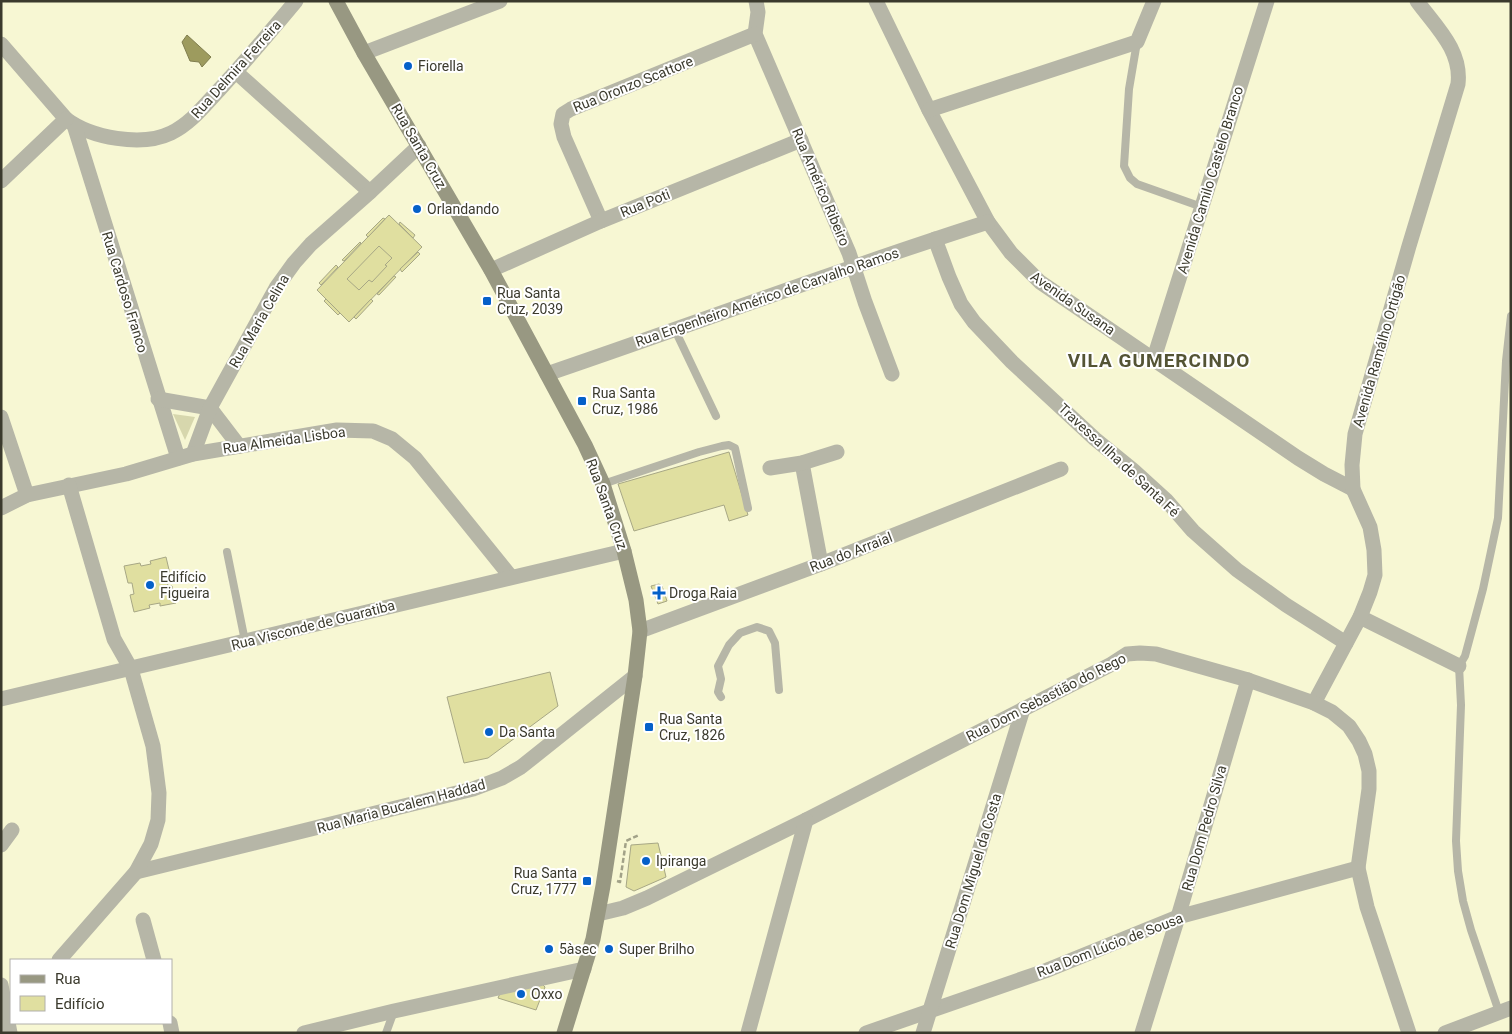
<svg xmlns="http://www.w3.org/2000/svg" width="1512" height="1034" font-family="Roboto,sans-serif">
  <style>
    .green { fill: #d7d7ad }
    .water { fill: #9d9b5e; stroke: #807e4f }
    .building { fill: #e0dfa0; stroke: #a7a785 }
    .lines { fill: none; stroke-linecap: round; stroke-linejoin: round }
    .path { stroke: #a2a288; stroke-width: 2.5; stroke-dasharray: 5 2.5; stroke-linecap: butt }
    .lane { stroke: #b6b6a7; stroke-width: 8 }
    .street { stroke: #b6b6a7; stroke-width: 15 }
    .secondary { stroke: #989882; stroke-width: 15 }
    .poi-dot { fill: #0560c9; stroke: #fff; stroke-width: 2 }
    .labels { text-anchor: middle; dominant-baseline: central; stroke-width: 4; stroke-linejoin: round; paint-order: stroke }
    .poi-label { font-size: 14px; fill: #3b3a2d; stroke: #fff; text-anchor: start }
    .street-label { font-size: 14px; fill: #3b3a2d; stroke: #fff }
    .district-label { font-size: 19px; font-weight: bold; letter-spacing: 1px; fill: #545435; stroke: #fff }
  </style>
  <rect width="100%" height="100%" fill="#f7f7d3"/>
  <polygon class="green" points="173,414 195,417 185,440"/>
  <polygon class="water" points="187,35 211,57 202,67 199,62 190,61 182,42"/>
  <g class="building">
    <polygon points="389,215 422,247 349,322 317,290"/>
    <polygon points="383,218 385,219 368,237 366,235"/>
    <polygon points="400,222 415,235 413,238 399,224"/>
    <polygon points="360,242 361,243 344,261 342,260"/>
    <polygon points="379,246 392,258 385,265 387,266 372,282 369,280 359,290 347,279"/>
    <polygon points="418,252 420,254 402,272 400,269"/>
    <polygon points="336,265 338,267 321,285 319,283"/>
    <polygon points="394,276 396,277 379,295 377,294"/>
    <polygon points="326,299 340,313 338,315 324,301"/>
    <polygon points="371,299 373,301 356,319 354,317"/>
    <polygon points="729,452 748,515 729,521 724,505 634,531 618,484"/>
    <polygon points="166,557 170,574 166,575 168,586 172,586 176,603 160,606 160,603 149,605 150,608 134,612 130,595 134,594 132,583 128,583 124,566 140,563 141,566 151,564 150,561"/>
    <polygon points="659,584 662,586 667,601 658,604 651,586"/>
    <polygon points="550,672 558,706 488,758 464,763 447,697"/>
    <polygon points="658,843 666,877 634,891 626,887 631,845"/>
    <polygon points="541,983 545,987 536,1010 498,998 501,991"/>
  </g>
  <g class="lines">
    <polyline class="path" points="617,881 620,882 626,841 639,835"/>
    <g class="lane">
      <polyline points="1137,42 1129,89 1124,166 1130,178 1137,184 1202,207"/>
      <polyline points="675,330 716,416"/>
      <polyline points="603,484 699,452 722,446 729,445 735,448 748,508"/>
      <polyline points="227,552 245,641"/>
      <polyline points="721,697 718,692 721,679 718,666 729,645 740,633 757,627 769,631 775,643 779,690"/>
      <polyline points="1499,1012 1471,930 1463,901 1458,871 1456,841 1461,705 1459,666 1465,656 1483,589 1498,518 1506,361 1511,316"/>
      <polyline points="386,1033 394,1011"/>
    </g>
    <g class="street">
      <polyline points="756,1 758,12 755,34 849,253 865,302 892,374"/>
      <polyline points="876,1 929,110 988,222 1011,253 1040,282 1298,458 1324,474 1353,489"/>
      <path d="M1,44L66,119C91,138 142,147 171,133C191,123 204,106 219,90C246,61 271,31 296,1"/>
      <polyline points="364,53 500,1"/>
      <polyline points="236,72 370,192"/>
      <polyline points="929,110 1137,42 1154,1"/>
      <polyline points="74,125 178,458"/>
      <polyline points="1,181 66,119"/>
      <polyline points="601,221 564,137 561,124 563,114 571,109 755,34"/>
      <polyline points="935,239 949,277 961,304 974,322 1012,362 1095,439 1133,470 1166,500 1193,531 1237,570 1286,605 1346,643"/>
      <polyline points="491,270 601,221 801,140"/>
      <polyline points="1154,358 1267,1"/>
      <path d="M547,374C694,324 840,269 988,222"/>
      <polyline points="158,399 210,408 239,446"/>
      <polyline points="1,417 27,495"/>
      <polyline points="193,454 210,408 276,288 294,263 311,244 370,192 419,146"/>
      <polyline points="802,463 821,564"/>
      <polyline points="770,468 802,463 837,452"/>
      <polyline points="1,508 27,495 126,474 193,454 337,430 373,431 392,439 415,458 511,577"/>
      <polyline points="1360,617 1459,666"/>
      <polyline points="640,631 821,564 1061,469"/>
      <polyline points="1,699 624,551"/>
      <path d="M1314,703L1360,617L1370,592L1375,575L1374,550L1370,527L1353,489L1352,465L1355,434L1409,246L1458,84C1462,50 1436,27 1417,1"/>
      <polyline points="1,845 12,830"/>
      <polyline points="136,872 473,789 502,778 521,767 635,676"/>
      <polyline points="598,914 623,908 647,898 806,820 1110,665 1127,654 1140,653 1156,654 1248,680 1314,703 1332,712 1349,726 1359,741 1365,754 1369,771 1369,789 1358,868 1367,907 1409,1033"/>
      <polyline points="143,920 154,960"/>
      <polyline points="59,960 136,872 151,844 158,820 159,793 153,746 131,669 114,639 69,485"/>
      <polyline points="1,985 10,1033"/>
      <polyline points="170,1023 172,1033"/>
      <polyline points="304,1033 394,1011 584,969"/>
      <polyline points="748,1033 806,820"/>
      <polyline points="866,1033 1045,971 1178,917 1358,868"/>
      <polyline points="923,1033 1023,709"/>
      <polyline points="1142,1033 1178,917 1248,680"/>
      <polyline points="1445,1033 1511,1008"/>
    </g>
    <polyline class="secondary" points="336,1 364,53 491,270 585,445 603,484 624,551 636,600 640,631 635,676 603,886 593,939 564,1033"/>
  </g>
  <g class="poi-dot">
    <circle cx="408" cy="66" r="5"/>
    <circle cx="417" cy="209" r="5"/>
    <rect x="482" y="296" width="10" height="10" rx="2.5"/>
    <rect x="577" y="396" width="10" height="10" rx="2.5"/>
    <circle cx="150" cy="585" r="5"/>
    <path d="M656.5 585.5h5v5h5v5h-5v5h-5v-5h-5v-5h5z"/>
    <rect x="644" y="722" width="10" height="10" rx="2.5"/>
    <circle cx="489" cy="732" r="5"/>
    <circle cx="646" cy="861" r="5"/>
    <rect x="582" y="876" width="10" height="10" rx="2.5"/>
    <circle cx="549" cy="949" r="5"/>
    <circle cx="609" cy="949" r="5"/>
    <circle cx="521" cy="994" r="5"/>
  </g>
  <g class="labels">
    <g class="poi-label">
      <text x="418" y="66">Fiorella</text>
      <text x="427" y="209">Orlandando</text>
      <text x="497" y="293">Rua Santa<tspan x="497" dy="16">Cruz, 2039</tspan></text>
      <text x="592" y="393">Rua Santa<tspan x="592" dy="16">Cruz, 1986</tspan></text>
      <text x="160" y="577">Edifício<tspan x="160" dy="16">Figueira</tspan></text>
      <text x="669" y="593">Droga Raia</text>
      <text x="659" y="719">Rua Santa<tspan x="659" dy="16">Cruz, 1826</tspan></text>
      <text x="499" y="732">Da Santa</text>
      <text x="656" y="861">Ipiranga</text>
      <text x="577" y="873" text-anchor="end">Rua Santa<tspan x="577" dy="16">Cruz, 1777</tspan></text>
      <text x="559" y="949">5àsec</text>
      <text x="619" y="949">Super Brilho</text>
      <text x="531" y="994">Oxxo</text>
    </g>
    <g class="street-label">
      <text transform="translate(236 69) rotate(-48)">Rua Delmira Ferreira</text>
      <text transform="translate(633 84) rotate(-22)">Rua Oronzo Scattore</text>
      <text transform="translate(419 146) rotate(60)">Rua Santa Cruz</text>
      <text transform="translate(1210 180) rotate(-73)">Avenida Camilo Castelo Branco</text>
      <text transform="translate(821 187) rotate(67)">Rua Américo Ribeiro</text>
      <text transform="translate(645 203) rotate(-22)">Rua Poti</text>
      <text transform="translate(125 292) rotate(73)">Rua Cardoso Franco</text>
      <text transform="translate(767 297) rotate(-19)">Rua Engenheiro Américo de Carvalho Ramos</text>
      <text transform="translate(1073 303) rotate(35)">Avenida Susana</text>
      <text transform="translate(259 321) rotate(-60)">Rua Maria Celina</text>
      <text transform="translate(1379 351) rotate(-74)">Avenida Ramálho Ortigão</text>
      <text transform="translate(284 440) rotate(-8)">Rua Almeida Lisboa</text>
      <text transform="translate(1119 460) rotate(43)">Travessa Ilha de Santa Fé</text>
      <text transform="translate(607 504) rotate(70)">Rua Santa Cruz</text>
      <text transform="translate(851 552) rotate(-21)">Rua do Arraial</text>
      <text transform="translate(313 625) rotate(-14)">Rua Visconde de Guaratiba</text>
      <text transform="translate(1046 697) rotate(-27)">Rua Dom Sebastião do Rego</text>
      <text transform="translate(401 806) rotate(-15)">Rua Maria Bucalem Haddad</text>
      <text transform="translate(1204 828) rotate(-74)">Rua Dom Pedro Silva</text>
      <text transform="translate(973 871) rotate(-73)">Rua Dom Miguel da Costa</text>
      <text transform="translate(1110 945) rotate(-21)">Rua Dom Lúcio de Sousa</text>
    </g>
    <g class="district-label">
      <text x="1159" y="360">VILA GUMERCINDO</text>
    </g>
  </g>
  <rect width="1512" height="1034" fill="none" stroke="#3b3a2d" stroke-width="5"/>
  <rect x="10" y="959" width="162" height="65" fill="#ffffff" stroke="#b1b0ab"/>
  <rect x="20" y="975" width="25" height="8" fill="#989882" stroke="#b1b0ab"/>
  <text x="55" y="984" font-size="15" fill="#3b3a2d">Rua</text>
  <rect x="20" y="996" width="25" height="15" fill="#e0dfa0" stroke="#b1b0ab"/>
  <text x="55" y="1009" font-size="15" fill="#3b3a2d">Edifício</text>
</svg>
